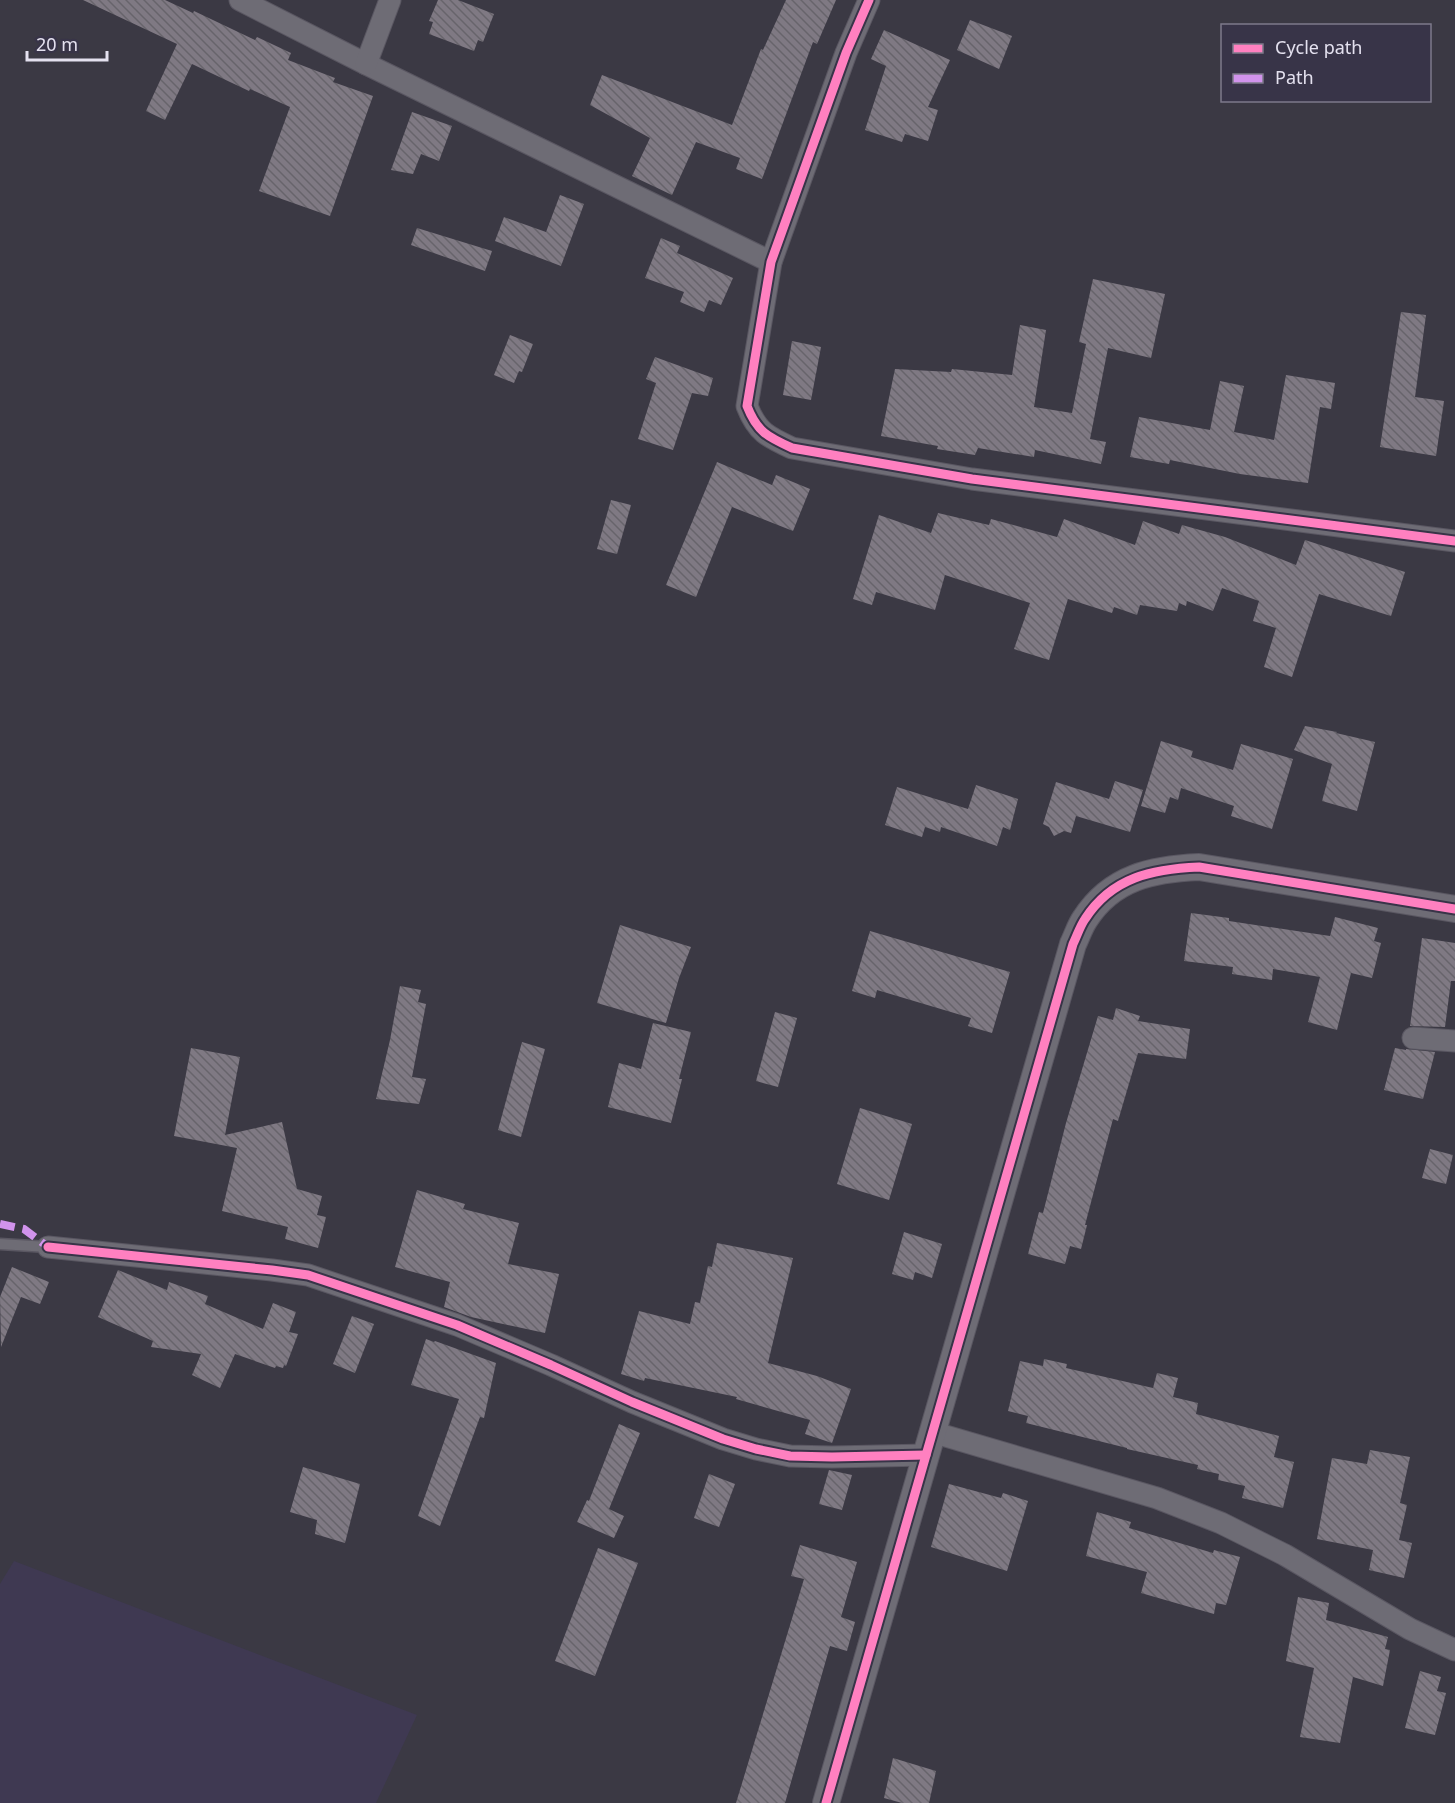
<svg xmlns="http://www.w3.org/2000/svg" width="1455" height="1803" font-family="'Noto Sans',sans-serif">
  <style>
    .built { fill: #3f3952 }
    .building { fill: url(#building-back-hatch) }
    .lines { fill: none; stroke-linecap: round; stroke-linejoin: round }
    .service-casing { stroke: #5a5762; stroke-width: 13 }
    .minor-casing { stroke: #5a5762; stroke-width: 23 }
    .tertiary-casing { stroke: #5a5762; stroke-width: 28 }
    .service { stroke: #6e6c75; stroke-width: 10 }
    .minor { stroke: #6e6c75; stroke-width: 21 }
    .tertiary { stroke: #6e6c75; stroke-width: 26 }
    .quiet { stroke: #d193ec; stroke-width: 8; stroke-dasharray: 15 8; stroke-linecap: butt }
    .cycleway-casing { stroke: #383448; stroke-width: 13 }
    .cycleway { stroke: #ff80c0; stroke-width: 9 }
  </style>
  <defs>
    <pattern id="building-back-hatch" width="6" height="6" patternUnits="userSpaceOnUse" patternTransform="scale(1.5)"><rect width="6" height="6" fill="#7f7983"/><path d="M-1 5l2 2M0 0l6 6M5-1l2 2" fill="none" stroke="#67646b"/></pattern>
  </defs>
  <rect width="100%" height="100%" fill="#3b3944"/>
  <polygon class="built" points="14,1561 417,1715 376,1803 0,1803 0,1584"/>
  <g class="building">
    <polygon points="83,0 165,0 193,13 194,11 255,40 257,37 291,53 288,60 335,78 333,82 373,96 330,216 259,191 290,107 250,89 249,91 192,64 165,120 146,111 177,44"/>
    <polygon points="438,0 458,0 494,14 483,42 478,40 474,51 429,34 433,22 429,21"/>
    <polygon points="786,0 836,0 817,44 813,42 762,179 736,169 740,158 696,142 672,195 632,176 650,138 590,105 602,75 732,125 761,49 763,50"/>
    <polygon points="970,20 1012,36 999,69 957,50"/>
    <polygon points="884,30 950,60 928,107 938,110 928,141 905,134 902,142 865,130 886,66 871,59"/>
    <polygon points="412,112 452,126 439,161 421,154 413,174 391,170"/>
    <polygon points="560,195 584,204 561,266 495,241 504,217 546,232"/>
    <polygon points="417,228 492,251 485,271 411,245"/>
    <polygon points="661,238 680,246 677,253 733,278 721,305 709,300 704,312 680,302 684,292 645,278"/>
    <polygon points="1093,279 1165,294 1151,358 1108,348 1090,439 1106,442 1101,464 1035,450 1034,457 978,448 975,455 937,449 938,446 881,436 895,369 951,372 952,369 1012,375 1020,325 1046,330 1034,407 1072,413 1086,344 1079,342"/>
    <polygon points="1401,312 1426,315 1415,397 1444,401 1436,456 1380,447"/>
    <polygon points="510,335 533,344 522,372 519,371 514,383 494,375"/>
    <polygon points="792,341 821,347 811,400 783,395"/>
    <polygon points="655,357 713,378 708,396 692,393 673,450 638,439 656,383 646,379"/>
    <polygon points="1286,375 1335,383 1331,409 1320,407 1308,483 1240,474 1170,460 1169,464 1130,457 1139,417 1210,430 1220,381 1244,386 1234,432 1274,440"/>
    <polygon points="717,462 772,485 776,475 810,489 793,531 732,507 696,597 666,585"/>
    <polygon points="611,500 631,505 617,554 597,549"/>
    <polygon points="938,513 989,525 991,519 1057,537 1064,519 1135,545 1143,521 1179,534 1182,525 1225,537 1296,565 1305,540 1405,572 1391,616 1319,594 1292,677 1264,667 1276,628 1253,621 1259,601 1222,588 1213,611 1187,601 1186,606 1179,603 1177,611 1140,605 1137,615 1114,607 1112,613 1068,599 1049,660 1014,649 1030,603 945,575 935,610 876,592 872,605 853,599 879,515 931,533"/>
    <polygon points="1305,726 1337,732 1336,733 1375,742 1357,811 1322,801 1332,764 1294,750"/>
    <polygon points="1161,741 1193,751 1191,757 1233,770 1241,744 1293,759 1272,829 1231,816 1234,806 1181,788 1178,800 1170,797 1165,813 1141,806"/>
    <polygon points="1115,781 1143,790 1130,832 1076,816 1071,833 1064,831 1054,836 1049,827 1043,824 1056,782 1109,799"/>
    <polygon points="976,785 1018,799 1010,830 1003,827 997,846 941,827 940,832 925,827 922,837 885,825 897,787 968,809"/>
    <polygon points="1191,913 1229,918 1229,921 1330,936 1335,917 1378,928 1374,941 1381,943 1372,978 1351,973 1337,1030 1308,1022 1320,977 1273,969 1272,980 1232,974 1233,967 1184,961"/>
    <polygon points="620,925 691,947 679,978 666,1023 597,1003"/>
    <polygon points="870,931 1010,972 992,1033 968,1026 971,1018 877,990 875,998 852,991"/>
    <polygon points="1422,938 1455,943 1455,981 1451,981 1445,1027 1410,1026"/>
    <polygon points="400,986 421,990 418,1002 426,1004 412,1077 426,1079 419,1104 376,1099 390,1040"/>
    <polygon points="1116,1008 1140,1016 1138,1021 1190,1029 1186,1059 1138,1053 1118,1121 1113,1119 1085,1225 1087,1225 1081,1249 1070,1246 1065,1264 1028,1254 1039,1212 1043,1213 1066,1123 1098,1016 1113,1020"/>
    <polygon points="775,1012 797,1018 778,1087 756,1081"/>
    <polygon points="653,1023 691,1032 679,1079 682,1079 671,1123 608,1107 619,1063 641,1069"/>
    <polygon points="522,1042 545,1049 521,1137 498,1130"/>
    <polygon points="191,1048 240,1057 225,1135 282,1122 297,1189 322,1196 317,1215 326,1217 318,1248 285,1239 288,1227 222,1211 237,1148 174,1136"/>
    <polygon points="1395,1048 1406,1050 1406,1049 1435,1052 1423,1099 1384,1090"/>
    <polygon points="860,1108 912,1124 889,1200 837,1184"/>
    <polygon points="1430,1149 1453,1155 1446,1184 1422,1178"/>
    <polygon points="417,1190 465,1204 463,1209 519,1223 508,1264 559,1274 545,1333 471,1317 444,1307 450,1282 395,1267"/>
    <polygon points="904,1232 942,1244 932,1278 915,1272 913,1280 892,1274"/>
    <polygon points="717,1243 793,1258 768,1363 817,1376 851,1389 832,1443 805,1434 810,1420 736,1399 737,1397 645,1378 644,1381 621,1374 639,1311 690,1324 695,1302 700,1303 708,1266 712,1267"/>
    <polygon points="12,1267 49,1282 40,1304 21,1297 1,1347 0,1297"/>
    <polygon points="118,1270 167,1290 169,1282 208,1296 205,1304 263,1329 273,1303 296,1312 289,1332 298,1334 286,1366 284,1365 283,1368 276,1366 275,1368 235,1354 220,1388 192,1375 201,1354 151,1347 153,1341 98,1317"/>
    <polygon points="352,1316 374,1324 355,1373 333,1364"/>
    <polygon points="426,1339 434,1342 435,1341 496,1363 484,1418 480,1417 440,1526 418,1516 459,1399 411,1385"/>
    <polygon points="1044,1359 1067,1364 1066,1368 1153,1388 1157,1373 1178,1378 1173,1397 1198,1403 1196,1414 1279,1436 1274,1457 1294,1462 1283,1508 1242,1498 1245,1486 1218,1480 1219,1474 1197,1469 1198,1465 1127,1449 1127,1448 1026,1423 1028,1416 1008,1411 1020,1361 1043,1366"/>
    <polygon points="619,1424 640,1433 609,1509 624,1516 614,1538 577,1522 587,1500 589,1501"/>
    <polygon points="1370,1450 1410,1457 1400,1503 1407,1505 1399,1540 1412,1543 1404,1578 1369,1570 1373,1550 1317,1539 1332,1458 1367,1464"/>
    <polygon points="303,1467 360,1484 345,1543 315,1534 317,1520 290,1512"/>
    <polygon points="829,1470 852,1475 842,1510 819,1504"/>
    <polygon points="709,1474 735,1484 719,1527 694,1518"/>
    <polygon points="949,1484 1001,1498 1003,1493 1028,1501 1007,1571 931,1547"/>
    <polygon points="1097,1512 1131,1522 1129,1528 1213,1553 1214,1550 1240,1557 1226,1605 1216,1603 1214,1614 1141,1593 1147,1572 1086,1556"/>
    <polygon points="800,1545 857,1562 841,1617 855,1622 847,1651 830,1646 785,1803 736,1803 804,1579 791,1576"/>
    <polygon points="598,1548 638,1563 595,1676 555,1661"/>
    <polygon points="1298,1597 1329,1603 1326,1620 1388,1637 1385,1649 1390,1650 1383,1686 1353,1677 1340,1743 1300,1737 1314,1668 1286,1661"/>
    <polygon points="1420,1671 1441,1677 1437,1691 1446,1693 1435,1735 1405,1728"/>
    <polygon points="893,1758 936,1771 929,1803 902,1803 884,1798"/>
  </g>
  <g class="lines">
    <g class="service-casing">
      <polyline id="service" points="0,1244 48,1247"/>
    </g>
    <g class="minor-casing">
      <g id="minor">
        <polyline points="240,0 366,64 771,262"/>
        <path d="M869,0L846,53L771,262L747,406C757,432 768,437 792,448L972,479L1455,541"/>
        <polyline points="366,64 390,0"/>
        <polyline points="1413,1038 1455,1041"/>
        <polyline points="48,1247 272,1270 308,1275 457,1325 551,1365 632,1402 723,1439 756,1449 790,1456 832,1457 926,1455"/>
        <polyline points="932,1432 1157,1498 1221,1523 1285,1555 1410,1629 1455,1650"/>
      </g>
    </g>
    <g class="tertiary-casing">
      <path id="tertiary" d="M826,1803L1073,944C1077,936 1080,926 1085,919C1112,877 1153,869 1199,867L1455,909"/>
    </g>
    <use href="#service" class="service"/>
    <use href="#minor" class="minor"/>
    <use href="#tertiary" class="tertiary"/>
    <polyline class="quiet" points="0,1224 24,1229 48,1247"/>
    <g class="cycleway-casing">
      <g id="cycleway">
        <path d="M869,0L846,53L771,262L747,406C757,432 768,437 792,448L972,479L1455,541"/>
        <polyline points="48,1247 272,1270 308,1275 457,1325 551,1365 632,1402 723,1439 756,1449 790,1456 832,1457 926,1455"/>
        <path d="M826,1803L1073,944C1077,936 1080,926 1085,919C1112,877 1153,869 1199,867L1455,909"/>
      </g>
    </g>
    <use href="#cycleway" class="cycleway"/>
  </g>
  <rect x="1221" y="24" width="210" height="78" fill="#383448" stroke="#7d798b" stroke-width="1.5"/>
  <rect x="1233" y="44" width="30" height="9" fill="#ff80c0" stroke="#7d798b" stroke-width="1.5"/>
  <text x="1275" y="54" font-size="18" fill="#e4e1ef">Cycle path</text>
  <rect x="1233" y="74" width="30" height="9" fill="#d193ec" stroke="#7d798b" stroke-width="1.5"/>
  <text x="1275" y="84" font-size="18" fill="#e4e1ef">Path</text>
  <path d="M27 51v9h80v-9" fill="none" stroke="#e4e1ef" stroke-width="3"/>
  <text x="36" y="51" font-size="18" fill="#e4e1ef" stroke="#383448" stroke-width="4.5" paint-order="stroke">20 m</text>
</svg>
